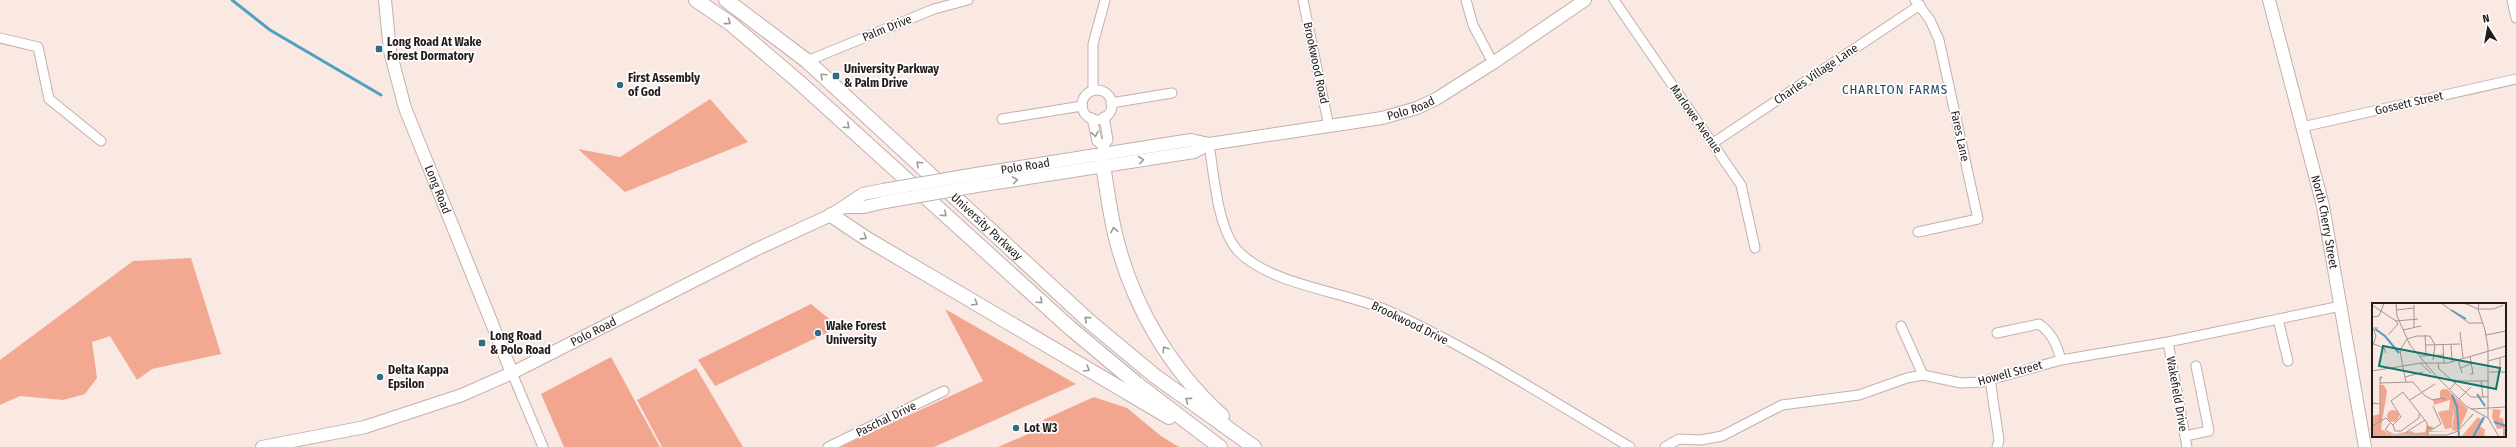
<svg xmlns="http://www.w3.org/2000/svg" width="2516" height="447" font-family="'Fira Sans Condensed',sans-serif">
  <style>
    .green { fill: #f3a891 }
    .forest { fill: #f2a68f }
    .lines { fill: none; stroke-linecap: round; stroke-linejoin: round }
    .stream { stroke: #4ea0c4; stroke-width: 3 }
    .minor-casing { stroke: #c1b1ac; stroke-width: 11 }
    .secondary-casing { stroke: #c1b1ac; stroke-width: 14 }
    .primary-casing { stroke: #c1b1ac; stroke-width: 16 }
    .minor { stroke: #fff; stroke-width: 9 }
    .secondary { stroke: #fff; stroke-width: 12 }
    .primary { stroke: #fff; stroke-width: 14 }
    .secondary-bridge-casing { stroke: #c1b1ac; stroke-width: 14; stroke-linecap: butt }
    .secondary-bridge { stroke: #fff; stroke-width: 12 }
    .oneway { stroke: #9c9998 }
    .poi-dot { fill: #326b84; stroke: #fff; stroke-width: 1.5 }
    .labels { text-anchor: middle; dominant-baseline: central; stroke-width: 3.5; stroke-linejoin: round; paint-order: stroke }
    .street-label { font-size: 12px; fill: #221c1a; stroke: #fff }
    .poi-label { font-size: 12px; font-weight: bold; fill: #221c1a; stroke: #fff; text-anchor: start }
    .neighbourhood-label { font-size: 13px; letter-spacing: 1px; fill: #1a495d; stroke: #fff }
    .inset-river { fill: none; stroke: #4ea0c4; stroke-width: 2 }
    .inset-road { fill: none; stroke: #a49693; stroke-width: 1 }
    .view { fill: #0f766e; fill-opacity: 0.15; stroke: #0f766e; stroke-width: 2 }
    .inset-edge { fill: none; stroke: #221c1a; stroke-width: 2 }
  </style>
  <rect width="100%" height="100%" fill="#fae8e3"/>
  <g class="green">
    <polygon points="710,99 748,142 625,192 578,149 620,157"/>
    <polygon points="191,258 221,354 152,369 137,380 110,336 92,342 97,378 85,394 63,400 20,396 0,405 0,360 133,261"/>
    <polygon points="696,368 743,447 662,447 637,400"/>
  </g>
  <g class="forest">
    <polygon points="811,304 839,327 715,386 698,360"/>
    <polygon points="945,309 1076,384 934,447 840,447 983,381"/>
    <polygon points="611,357 660,447 564,447 541,394"/>
    <polygon points="1094,397 1127,408 1161,436 1179,447 998,447 1028,434 1045,419"/>
  </g>
  <g class="lines">
    <polyline class="stream" points="232,0 270,30 381,95"/>
    <g class="minor-casing">
      <g id="minor">
        <polyline points="1303,0 1329,127"/>
        <polyline points="1466,0 1473,25 1493,63"/>
        <polyline points="1614,0 1741,185 1755,248"/>
        <polyline points="1915,0 1930,20 1939,40 1978,219 1918,232"/>
        <polyline points="2512,0 2516,18"/>
        <polyline points="0,38 38,47 49,99 101,141"/>
        <polyline points="807,61 934,9 968,0"/>
        <polyline points="1093,90 1093,44 1105,0"/>
        <circle cx="1097" cy="105" r="15"/>
        <polyline points="1111,103 1172,93"/>
        <polyline points="1092,118 1097,141 1103,146 1104,152"/>
        <polyline points="1002,119 1082,106"/>
        <polyline points="2302,127 2516,79"/>
        <polyline points="1713,143 1920,5"/>
        <path d="M1209,144C1214,174 1217,228 1238,251C1272,286 1345,291 1391,312C1474,350 1552,401 1630,447"/>
        <polyline points="1103,146 1108,140 1104,117"/>
        <polyline points="2278,319 2288,361"/>
        <polyline points="1901,326 1923,375"/>
        <path d="M1997,333L2039,324C2052,333 2057,345 2061,360"/>
        <polyline points="2168,342 2187,447"/>
        <polyline points="512,373 543,447"/>
        <polyline points="1990,379 1999,440 1997,447"/>
        <polyline points="2185,436 2209,431 2196,366"/>
        <polyline points="828,447 944,391"/>
        <polyline points="1665,447 1679,439 1701,440 1722,436 1782,405 1859,395 1907,378 1923,375 1961,383 1982,382 2061,360 2168,342 2341,306"/>
      </g>
    </g>
    <g class="secondary-casing">
      <g id="secondary">
        <path id="s1" d="M385,0L390,51L405,108L512,373"/>
        <path id="s2" d="M2269,0L2323,206L2365,447"/>
        <path id="s3" d="M976,174L1191,140L1209,144"/>
        <path id="s4" d="M977,186L1194,152L1209,144L1382,118L1417,108L1436,99L1493,63L1585,0"/>
        <polyline points="845,207 864,207 885,202"/>
        <path id="s5" d="M262,447L365,427L462,395L512,373L757,249L831,215L863,194L883,190"/>
      </g>
    </g>
    <g class="primary-casing">
      <g id="primary">
        <polyline points="696,0 731,24 799,82 1069,327 1136,383 1220,447"/>
        <path id="s6" d="M726,0L807,61L1090,322L1155,376L1254,447"/>
        <path d="M1103,165C1107,189 1110,214 1116,238C1133,306 1170,369 1222,416"/>
        <polyline points="831,215 867,239 1169,417"/>
      </g>
    </g>
    <use href="#minor" class="minor"/>
    <use href="#secondary" class="secondary"/>
    <use href="#primary" class="primary"/>
    <g class="secondary-bridge-casing">
      <g id="secondary-bridge">
        <polyline points="883,190 976,174"/>
        <polyline points="885,202 977,186"/>
      </g>
    </g>
    <use href="#secondary-bridge" class="secondary-bridge"/>
  </g>
  <defs><path id="oneway-chevron" d="M-2-3.5L2.5 0L-2 3.5" fill="none" stroke-width="1.6" stroke-linecap="round" stroke-linejoin="round"/></defs>
  <g class="oneway">
    <use href="#oneway-chevron" transform="translate(728 22) rotate(36)"/>
    <use href="#oneway-chevron" transform="translate(823 76) rotate(-137)"/>
    <use href="#oneway-chevron" transform="translate(847 126) rotate(42)"/>
    <use href="#oneway-chevron" transform="translate(1095 134) rotate(80)"/>
    <use href="#oneway-chevron" transform="translate(1141 160) rotate(-8)"/>
    <use href="#oneway-chevron" transform="translate(919 164) rotate(-137)"/>
    <use href="#oneway-chevron" transform="translate(1015 180) rotate(-9)"/>
    <use href="#oneway-chevron" transform="translate(944 214) rotate(42)"/>
    <use href="#oneway-chevron" transform="translate(1114 230) rotate(-100)"/>
    <use href="#oneway-chevron" transform="translate(864 237) rotate(33)"/>
    <use href="#oneway-chevron" transform="translate(1040 301) rotate(42)"/>
    <use href="#oneway-chevron" transform="translate(975 303) rotate(31)"/>
    <use href="#oneway-chevron" transform="translate(1087 319) rotate(-138)"/>
    <use href="#oneway-chevron" transform="translate(1165 349) rotate(-124)"/>
    <use href="#oneway-chevron" transform="translate(1087 369) rotate(31)"/>
    <use href="#oneway-chevron" transform="translate(1188 400) rotate(-144)"/>
  </g>
  <g class="poi-dot">
    <rect x="375" y="45" width="8" height="8" rx="2"/>
    <rect x="832" y="72" width="8" height="8" rx="2"/>
    <circle cx="620" cy="85" r="4"/>
    <circle cx="818" cy="333" r="4"/>
    <rect x="478" y="339" width="8" height="8" rx="2"/>
    <circle cx="380" cy="377" r="4"/>
    <circle cx="1016" cy="428" r="4"/>
  </g>
  <g class="labels">
    <g class="street-label">
      <text transform="translate(887 28) rotate(-22)">Palm Drive</text>
      <text transform="translate(1316 63) rotate(78)">Brookwood Road</text>
      <text transform="translate(1816 74) rotate(-34)">Charles Village Lane</text>
      <text transform="translate(2409 103) rotate(-13)">Gossett Street</text>
      <text stroke="none"><textPath href="#s4" startOffset="442">Polo Road</textPath></text>
      <text transform="translate(1696 119) rotate(55)">Marlowe Avenue</text>
      <text transform="translate(1960 136) rotate(78)">Fares Lane</text>
      <text stroke="none"><textPath href="#s3" startOffset="50">Polo Road</textPath></text>
      <text stroke="none"><textPath href="#s1" startOffset="198">Long Road</textPath></text>
      <text stroke="none"><textPath href="#s2" startOffset="229">North Cherry Street</textPath></text>
      <text stroke="none"><textPath href="#s6" startOffset="346">University Parkway</textPath></text>
      <text transform="translate(1410 323) rotate(26)">Brookwood Drive</text>
      <text stroke="none"><textPath href="#s5" startOffset="353">Polo Road</textPath></text>
      <text transform="translate(2010 373) rotate(-15)">Howell Street</text>
      <text transform="translate(2177 394) rotate(80)">Wakefield Drive</text>
      <text transform="translate(886 419) rotate(-26)">Paschal Drive</text>
    </g>
    <g class="poi-label">
      <text x="387" y="42">Long Road At Wake<tspan x="387" dy="14">Forest Dormatory</tspan></text>
      <text x="844" y="69">University Parkway<tspan x="844" dy="14">&amp; Palm Drive</tspan></text>
      <text x="628" y="78">First Assembly<tspan x="628" dy="14">of God</tspan></text>
      <text x="826" y="326">Wake Forest<tspan x="826" dy="14">University</tspan></text>
      <text x="490" y="336">Long Road<tspan x="490" dy="14">&amp; Polo Road</tspan></text>
      <text x="388" y="370">Delta Kappa<tspan x="388" dy="14">Epsilon</tspan></text>
      <text x="1024" y="428">Lot W3</text>
    </g>
    <g class="neighbourhood-label">
      <text x="1895" y="89">CHARLTON FARMS</text>
    </g>
  </g>
  <g transform="translate(2372 303)">
    <rect width="134" height="134" fill="#fae8e3"/>
    <path d="M81,106L80,125L73,126L66,109ZM15 113a6 6 0 1 1 12 0a6 6 0 1 1-12 0ZM106,114L112,118L108,123L113,127L112,134H89Z" fill="#f3a891"/>
    <path d="M8,82H12L15,88L9,126L23,134H0V113L8,111ZM71,86H75L96,106L87,127L79,128L57,129L56,132L24,131L39,128L43,130L53,129L55,122L61,124L60,128H80L82,111L81,106L77,107L78,97L62,102L61,96L68,95V88ZM121,106L129,107L127,115H131L134,133H131V125L125,126L120,114Z" fill="#f2a68f"/>
    <path class="inset-river" d="M79,7L94,16M3,26L13,33L27,50M105,91L113,103M80,92L85,104L87,134M122,119L134,123M101,134L112,114"/>
    <path class="inset-road" d="M24,0L25,13L38,42L65,74L94,103L116,115L127,134M69,0L97,20H111M92,0L106,6H122L131,2M107,0L106,6L113,27L116,45V115M0,2L24,18L46,16M42,2V24M24,7L42,5M0,14L7,13L12,0M31,27L49,23M88,29L91,55M16,32L26,21L24,18M53,32L54,51M114,32L134,28M35,36L45,33H58L63,42L61,57M2,41L12,45L14,50M54,42L88,41M71,42L72,60M79,42L80,59M0,45L4,33L1,25H6M48,53L72,52M98,53L101,71H98M128,55V69M86,57L90,70M116,58L134,53M48,60H76L134,43M48,60L59,70M66,60L67,66L99,94H116M31,65L34,79M31,65L28,47L35,36M89,65L100,60M0,68L49,60M117,69H134M33,74L51,69M109,78L111,94M8,80L41,79L53,93L61,97L71,95L73,97V96L71,95M78,86L85,78H117M87,96L99,84M38,97L63,81M99,106L134,104M0,111L1,100L8,101M8,120V77L10,74H8V77M18,120L13,127L22,132H75L86,128L101,111L98,115M21,122L29,114L19,98L31,89L55,120L56,132M21,122L23,128H29L47,115V111M0,123L14,115L21,122M56,125L61,126L69,121L61,103M33,130L53,117"/>
    <path class="view" d="M11,43L128,65L124,86L7,63Z"/>
    <rect width="134" height="134" class="inset-edge"/>
  </g>
  <g transform="translate(2488 28) rotate(349)" stroke="#ffffff" stroke-width="3" paint-order="stroke">
  <path d="M0-3L7 15L0 10L-7 15Z" fill="#221c1a"/>
  <text y="-6" font-size="11" font-weight="bold" text-anchor="middle" fill="#221c1a">N</text>
  </g>
</svg>
